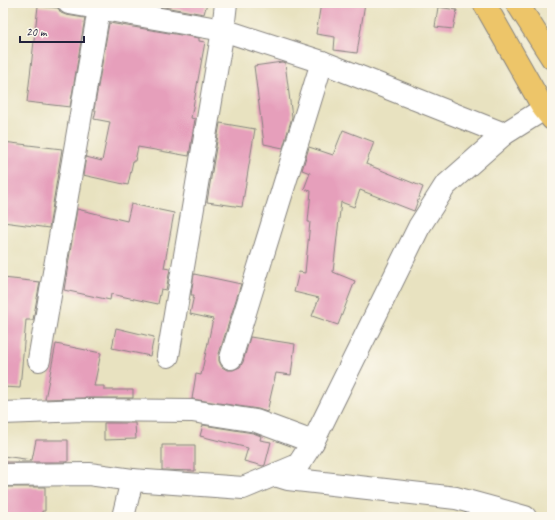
<svg xmlns="http://www.w3.org/2000/svg" width="555" height="520" font-family="Caveat,sans-serif">
  <style>
    .building { fill: #e69fbb }
    .lines { fill: none; stroke-linecap: round; stroke-linejoin: round }
    .minor-casing { stroke: #85827e; stroke-width: 24 }
    .major-casing { stroke: #85827e; stroke-width: 24 }
    .minor { stroke: #fff; stroke-width: 22 }
    .major { stroke: #edc569; stroke-width: 22 }
  </style>
  <rect width="100%" height="100%" fill="#fbf7ec"/>
  <filter id="ink" filterUnits="userSpaceOnUse"><feTurbulence type="fractalNoise" baseFrequency=".025" numOctaves="2"/><feDisplacementMap in="SourceGraphic" scale="8" xChannelSelector="R" yChannelSelector="G"/><feConvolveMatrix kernelMatrix="1 2 1 2 8 2 1 2 1" color-interpolation-filters="sRGB"/></filter>
  <filter id="wash" filterUnits="userSpaceOnUse"><feTurbulence type="fractalNoise" baseFrequency=".012" numOctaves="4" result="noise"/><feDisplacementMap in="SourceGraphic" scale="16" xChannelSelector="R" yChannelSelector="G"/><feGaussianBlur stdDeviation="0.9" result="paint"/><feColorMatrix in="noise" values="0 0 0 0 0 0 0 0 0 0 0 0 0 0 0 0 0 1.4 0 .05"/><feComposite in="paint" operator="in"/></filter>
  <g filter="url(#wash)">
    <rect width="100%" height="100%" fill="#e8e2c0"/>
    <g id="blocks">
      <g class="building">
        <polygon points="141,3 207,3 204,14"/>
        <polygon points="321,3 365,3 357,53 334,50 335,37 316,34"/>
        <polygon points="38,6 58,8 61,13 66,15 85,18 70,107 27,102"/>
        <polygon points="438,7 457,10 453,29 435,27"/>
        <polygon points="109,23 199,38 199,41 205,42 191,118 195,119 189,156 138,147 135,161 133,161 128,185 83,175 86,157 102,161 110,122 94,119 96,110 94,110"/>
        <polygon points="282,62 285,63 292,117 283,148 264,144 254,66"/>
        <polygon points="220,123 255,129 242,207 207,202"/>
        <polygon points="343,130 374,142 366,164 423,187 414,211 360,190 354,207 341,202 333,272 355,281 338,325 312,316 319,298 294,292 299,272 305,273 310,222 308,222 311,191 304,189 310,173 302,170 309,147 333,155"/>
        <polygon points="3,142 62,149 49,228 3,222"/>
        <polygon points="131,204 174,213 164,268 170,269 166,290 161,289 158,304 111,294 110,300 64,290 77,209 127,221"/>
        <polygon points="194,274 241,284 219,354 219,361 222,367 227,370 233,370 240,367 243,362 250,337 295,344 291,375 276,373 267,412 258,409 192,399 196,374 201,375 213,319 190,314 194,295 191,295"/>
        <polygon points="3,278 40,282 33,320 26,320 20,388 3,387"/>
        <polygon points="116,328 154,337 150,356 112,348"/>
        <polygon points="56,344 101,353 94,386 104,386 104,390 133,390 133,398 83,398 45,399"/>
        <polygon points="104,423 135,423 136,439 104,440"/>
        <polygon points="203,425 253,433 261,436 260,440 271,442 265,465 263,466 244,461 248,448 200,436"/>
        <polygon points="36,440 68,440 68,462 3,462 3,456 32,460"/>
        <polygon points="162,445 195,445 195,471 162,470"/>
        <polygon points="3,487 45,487 45,511 42,511 42,517 6,517 6,507 3,507"/>
      </g>
    </g>
  </g>
  <g filter="url(#ink)">
    <use href="#blocks" fill-opacity="0" stroke="#85827e" stroke-width="1"/>
    <g class="lines">
      <g class="minor-casing">
        <g id="minor">
          <polyline points="69,3 223,30 322,62 504,134"/>
          <polyline points="168,356 223,30 226,3"/>
          <polyline points="231,358 322,62"/>
          <polyline points="39,360 100,3"/>
          <polyline points="3,413 83,410 192,411 256,421 313,442"/>
          <polyline points="3,475 89,474 132,480 243,488 298,465 313,442 419,227 445,186 504,134 544,109"/>
          <polyline points="275,475 288,479 456,498 525,517"/>
          <polyline points="123,517 132,480"/>
        </g>
      </g>
      <g class="major-casing">
        <g id="major">
          <polyline points="484,3 544,109 552,119"/>
          <polyline points="517,3 552,58"/>
        </g>
      </g>
      <use href="#minor" class="minor"/>
      <use href="#major" class="major"/>
    </g>
  </g>
  <rect width="555" height="520" fill="none" stroke="#fbf7ec" stroke-width="16"/>
  <path d="M20 36v6h64v-6" fill="none" stroke="#22223b" stroke-width="2"/>
  <text x="26" y="36" font-size="12" fill="#22223b" stroke="#fbf7ec" stroke-width="3" paint-order="stroke">20 m</text>
</svg>
